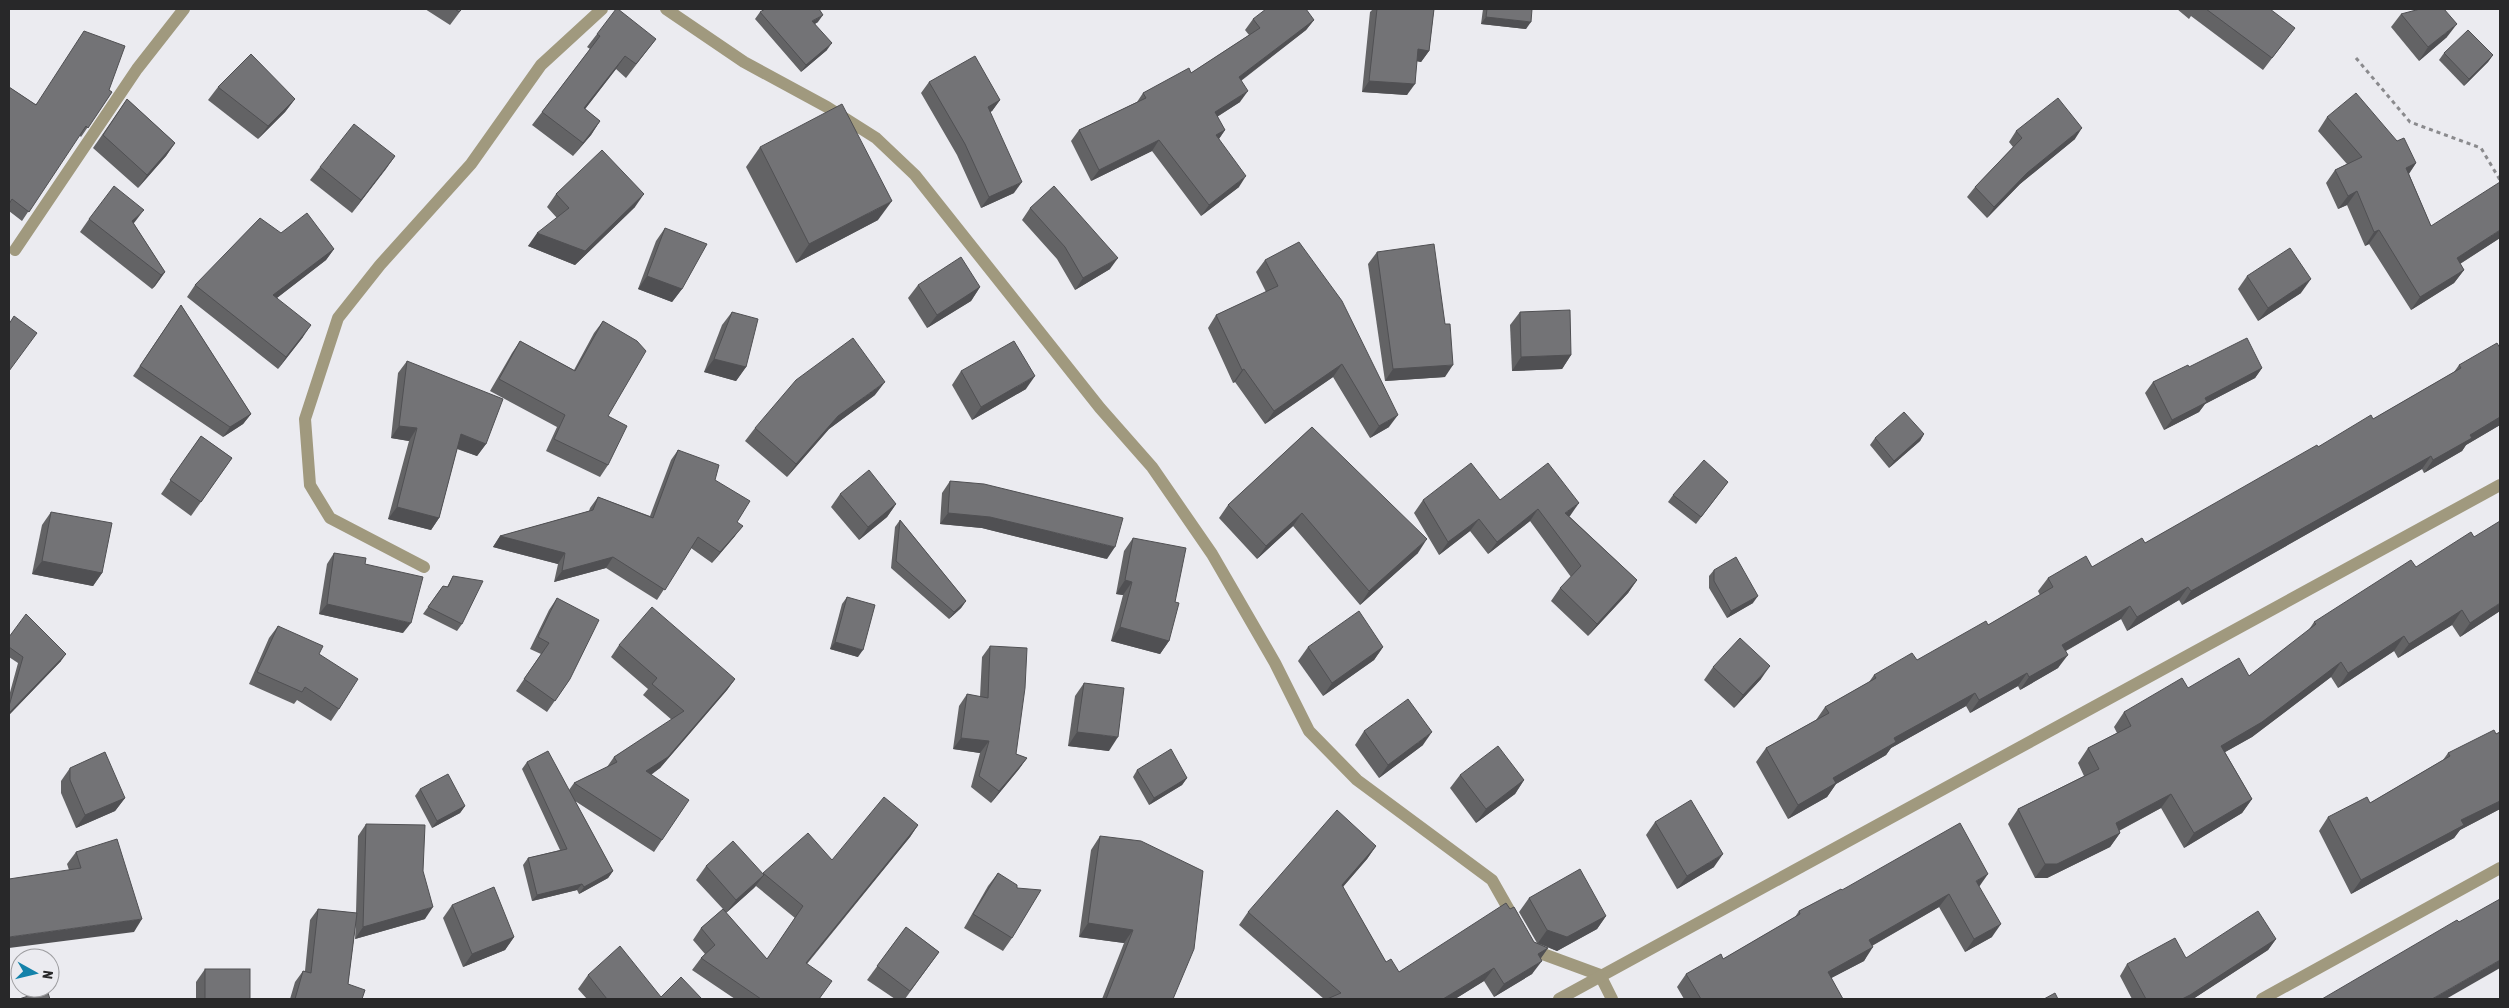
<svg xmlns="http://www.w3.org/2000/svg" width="2509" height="1008" font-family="'Asap Condensed',sans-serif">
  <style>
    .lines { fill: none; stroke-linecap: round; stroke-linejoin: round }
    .path { stroke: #8a8a8d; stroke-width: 3; stroke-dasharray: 4 4; stroke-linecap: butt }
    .minor { stroke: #a0997e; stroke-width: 12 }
    .wall { fill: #636365; fill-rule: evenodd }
    .shaded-wall { fill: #505053 }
    .building { fill: #737376; stroke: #505053 }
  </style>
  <rect width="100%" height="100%" fill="#ebebf0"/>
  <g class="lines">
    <polyline class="path" points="2356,58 2410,122 2481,148 2500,180"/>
    <g class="minor">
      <polyline points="666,9 744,62 827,107 876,138 915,175 1100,408 1152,467 1212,554 1275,663 1309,731 1357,780 1492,880 1513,917"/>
      <polyline points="15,250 137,69 184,9"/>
      <polyline points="424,567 330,518 310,485 305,419 338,318 380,265 471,164 541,65 602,9"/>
      <polyline points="1530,947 1532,950 1600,975 1612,999"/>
      <polyline points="1559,999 2500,485"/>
      <polyline points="2262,999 2500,868"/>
    </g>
  </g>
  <g class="wall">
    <polygon points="425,9 462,9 450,25"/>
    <polygon points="1373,9 1434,9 1429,51 1421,62 1417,61 1407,95 1362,92 1370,12"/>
    <polygon points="1483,9 1532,9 1526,29 1481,24"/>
    <polygon points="2177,9 2270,9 2286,40 2263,70 2191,16 2189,19"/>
    <polygon points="760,12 818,22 815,24 827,50 801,72 755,19"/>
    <polygon points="2401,14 2447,37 2419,61 2391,27"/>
    <polygon points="1253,19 1314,20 1306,30 1241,81 1240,102 1217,117 1225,130 1219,139 1239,187 1201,216 1152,151 1091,181 1071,141 1079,130 1137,102 1143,93 1191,73 1249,35 1245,30"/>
    <polygon points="597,34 656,39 626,78 616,69 585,109 600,121 591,135 573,156 532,125 542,112 590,49 587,47"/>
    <polygon points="2444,53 2493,55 2488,62 2464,86 2439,60"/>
    <polygon points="929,82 1000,100 992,111 990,112 1014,193 981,208 957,155 921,93"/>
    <polygon points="9,87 35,104 109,90 112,92 81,137 79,135 22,221 9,211"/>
    <polygon points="218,87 295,99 285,112 258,139 208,100"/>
    <polygon points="127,99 175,143 166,156 138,188 93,148"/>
    <polygon points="2327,117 2397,141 2416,163 2409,174 2431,226 2500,238 2460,264 2464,270 2454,283 2411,310 2369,244 2365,246 2347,205 2338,209 2326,183 2335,170 2347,164 2318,131"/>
    <polygon points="2016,131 2075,139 2020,184 1987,218 1967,197 1975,187 2013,147 2009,142"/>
    <polygon points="760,147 878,220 796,263 746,167"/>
    <polygon points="395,156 352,213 310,180 320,167"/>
    <polygon points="556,194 635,207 575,265 528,246 557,218 547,207"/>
    <polygon points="1030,208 1110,269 1075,290 1057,259 1022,220"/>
    <polygon points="89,219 134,224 165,272 155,286 152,289 80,232"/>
    <polygon points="665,228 682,289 672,302 638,289 656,241"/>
    <polygon points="281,233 334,249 326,260 277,298 303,337 278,369 187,297 195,285"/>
    <polygon points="1377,252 1445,324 1445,377 1385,381 1368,264"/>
    <polygon points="1265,260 1389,427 1370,438 1333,377 1265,424 1235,382 1233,383 1208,328 1216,315 1266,292 1256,272"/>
    <polygon points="2247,276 2301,293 2258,321 2238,289"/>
    <polygon points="918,285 980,287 971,301 927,328 908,298"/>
    <polygon points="181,305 251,414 243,424 223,437 133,376"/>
    <polygon points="732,312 746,367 736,381 704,372 722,325"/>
    <polygon points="1520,312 1571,355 1562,369 1512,371 1510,325"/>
    <polygon points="603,321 608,416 608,465 600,477 546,451 557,427 490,391 512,353 520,341 574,370 594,333"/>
    <polygon points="2500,348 2500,425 2466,445 2462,451 2424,473 2422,469 2182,605 2179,600 2127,631 2121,619 2066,651 2058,668 2020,690 2018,686 1970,713 1966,706 1891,748 1886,755 1836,784 1827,797 1788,819 1756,762 1766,748 1816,720 1825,707 1869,682 1874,675 1917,660 1988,625 2040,595 2038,591 2048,578 2092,567 2145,543 2318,447 2373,419 2454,372 2459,365"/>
    <polygon points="407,361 486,444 477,456 457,449 439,518 431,530 388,519 409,441 391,438 398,373"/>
    <polygon points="2189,367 2262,368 2255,378 2205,404 2199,412 2164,430 2145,393 2153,382"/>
    <polygon points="961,371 1026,389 972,420 952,385"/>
    <polygon points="875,395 829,429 787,477 745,441 755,428"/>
    <polygon points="1312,427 1418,553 1360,605 1293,526 1257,559 1219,518 1228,505"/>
    <polygon points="1924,434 1920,441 1889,468 1870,445 1875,438"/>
    <polygon points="201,436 232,458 191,516 161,494"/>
    <polygon points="678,450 715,480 737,522 735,536 712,563 691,548 657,600 606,568 554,582 558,564 493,547 500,536 589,511 590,508 598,497 650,516 671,460"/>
    <polygon points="950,481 1107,559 982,528 940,524 942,493"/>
    <polygon points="1728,482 1696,524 1668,502 1673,495"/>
    <polygon points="840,494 896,504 887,517 859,540 831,507"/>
    <polygon points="1423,500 1500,500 1570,516 1569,516 1637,580 1628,593 1588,636 1551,601 1560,588 1571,577 1530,521 1488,554 1470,531 1439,555 1414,513"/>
    <polygon points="51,512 102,573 93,586 32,574 42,525"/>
    <polygon points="900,520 966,601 961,608 949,619 891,568 895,527"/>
    <polygon points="1133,538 1175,602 1169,641 1160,654 1111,641 1123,595 1116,594 1124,551"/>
    <polygon points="334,553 365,564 403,633 319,614 327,564"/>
    <polygon points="2416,567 2500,611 2460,637 2452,625 2398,658 2394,651 2338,688 2331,677 2252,737 2225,752 2252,799 2242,813 2184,848 2161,808 2119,831 2120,833 2110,847 2047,878 2035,878 2008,824 2018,809 2084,776 2078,763 2088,748 2117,733 2114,727 2124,712 2188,688 2249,676 2308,631 2314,622"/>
    <polygon points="1714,570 1753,603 1727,618 1709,588 1709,576"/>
    <polygon points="453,576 462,624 457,631 423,614 443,586 447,587"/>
    <polygon points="847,597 858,657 830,649 842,604"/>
    <polygon points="557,598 570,679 547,712 516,691 541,654 530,649 549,610"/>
    <polygon points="278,626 319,654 339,709 331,721 297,700 294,704 249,684 269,638"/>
    <polygon points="9,637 61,661 9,715 9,696 18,663 9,657"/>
    <polygon points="619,645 735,679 727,690 660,768 651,775 662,840 654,852 575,801 613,871 608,878 579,894 577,890 532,901 523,865 528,858 560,850 522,769 527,762 569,790 574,783 607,767 614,757 672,720 643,695 648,689 611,657"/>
    <polygon points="990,646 1016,754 1027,758 1019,769 991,803 971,787 980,753 953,749 959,706 967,694 980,697 982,657"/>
    <polygon points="1308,647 1383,647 1374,660 1323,696 1298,661"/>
    <polygon points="1713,667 1761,679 1734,708 1704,680"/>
    <polygon points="1084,683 1109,751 1068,746 1075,696"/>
    <polygon points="1364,731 1423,745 1379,778 1355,745"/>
    <polygon points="2500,732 2500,809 2460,830 2454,838 2351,894 2319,831 2328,817 2370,803 2443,760 2448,753 2496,734"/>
    <polygon points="70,768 125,798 115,811 76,828 61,793 61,781"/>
    <polygon points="1137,770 1187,778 1182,785 1149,805 1133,777"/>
    <polygon points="1460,775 1524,780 1515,794 1476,823 1450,788"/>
    <polygon points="420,789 465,806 460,813 432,828 415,796"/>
    <polygon points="1655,822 1714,867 1677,889 1646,835"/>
    <polygon points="366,824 423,871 425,919 355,939 356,921 348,984 362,999 290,999 295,982 303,971 305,971 310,920 318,909 356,913 358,836"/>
    <path d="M918,825L910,837L807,964L819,999H735L692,970L701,958L705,954L693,940L701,928L723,909L696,880L706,866L763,874L832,860ZM756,886L795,918L767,959L726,913Z"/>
    <polygon points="1100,836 1173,999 1102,999 1124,943 1079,937 1091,850"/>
    <polygon points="1376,846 1367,859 1343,887 1386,962 1399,972 1510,909 1534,942 1537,943 1519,912 1529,898 1606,916 1597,929 1557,951 1540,944 1548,948 1540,959 1532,974 1494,997 1484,981 1455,999 1324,999 1239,925 1248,912"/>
    <polygon points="76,852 134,932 69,870 67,864"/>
    <polygon points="998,873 1012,938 1003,951 964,928 988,886"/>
    <polygon points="1979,887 1992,937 1965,952 1939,907 1872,946 1864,961 1831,978 1843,999 1684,999 1677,987 1686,974 1723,959 1795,917 1799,911 1842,890"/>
    <polygon points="452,905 514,937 505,950 463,967 443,918"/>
    <polygon points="906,927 939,952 905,999 895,999 867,980"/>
    <polygon points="2276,939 2268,950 2193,999 2132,999 2120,976 2127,964 2186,958"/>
    <polygon points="205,969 250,999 196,999 196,982"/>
    <polygon points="588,975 661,997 702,999 587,999 578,989"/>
  </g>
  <g class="shaded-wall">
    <polygon points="823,15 818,22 807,28 812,21"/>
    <polygon points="1486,17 1531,22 1526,29 1481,24"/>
    <polygon points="1314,20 1306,30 1231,88 1239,77"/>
    <polygon points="2457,24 2447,37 2419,61 2428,47"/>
    <polygon points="832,43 827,50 801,72 806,65"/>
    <polygon points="1418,49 1429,51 1421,62 1410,60"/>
    <polygon points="2493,55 2488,62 2464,86 2469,79"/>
    <polygon points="625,56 616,69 575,122 584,108"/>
    <polygon points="1369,81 1415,84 1407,95 1362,92"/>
    <polygon points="1248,91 1240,102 1207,123 1215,112"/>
    <polygon points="295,99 285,112 258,139 268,126"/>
    <polygon points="1000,100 992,111 980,118 988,107"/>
    <polygon points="600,121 591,135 573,156 583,143"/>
    <polygon points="2082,128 2075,139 2020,184 1987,218 1994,207 2027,173"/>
    <polygon points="1225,130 1218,140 1216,135"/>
    <polygon points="1159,140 1152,151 1091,181 1099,170"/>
    <polygon points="175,143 166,156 138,188 147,175"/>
    <polygon points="395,156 386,169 352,213 361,200"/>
    <polygon points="2416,163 2407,176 2406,168"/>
    <polygon points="1246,176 1239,187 1201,216 1209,205"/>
    <polygon points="1022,182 1014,193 981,208 989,197"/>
    <polygon points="2357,191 2347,205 2338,209 2348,196"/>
    <polygon points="644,194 635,207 575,265 528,246 537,233"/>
    <polygon points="892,201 878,220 796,263 809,244"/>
    <polygon points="144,210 134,223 122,234 132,221"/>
    <polygon points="2379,230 2369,244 2365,246 2374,232"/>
    <polygon points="2500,230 2500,238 2447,272 2457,258"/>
    <polygon points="334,249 326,260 265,307 273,295"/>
    <polygon points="1118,258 1110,269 1075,290 1083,278"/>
    <polygon points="2464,270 2454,283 2411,310 2420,297"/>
    <polygon points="165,272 155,286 152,289 161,275"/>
    <polygon points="647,276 682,289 672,302 638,289"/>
    <polygon points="2311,279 2301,293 2258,321 2268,308"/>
    <polygon points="980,287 971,301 927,328 937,315"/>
    <polygon points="311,325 303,337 278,369 286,357"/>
    <polygon points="1571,355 1562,369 1512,371 1521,357"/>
    <polygon points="714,359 746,367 736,381 704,372"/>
    <polygon points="1342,364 1333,377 1265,424 1274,411"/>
    <polygon points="1453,365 1445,377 1385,381 1393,369"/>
    <polygon points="2262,368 2255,378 2205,404 2199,412 2164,430 2172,420 2205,398"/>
    <polygon points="1244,369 1235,382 1233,383 1242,370"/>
    <polygon points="1035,376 1026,389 972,420 981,407"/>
    <polygon points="885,382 875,395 829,429 787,477 796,464 838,416"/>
    <polygon points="251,414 243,424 223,437 230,427"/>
    <polygon points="1398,415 1389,427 1370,438 1379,426"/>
    <polygon points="2500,417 2500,425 2466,445 2462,451 2424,473 2433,460 2470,435"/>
    <polygon points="399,426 417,428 409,441 391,438"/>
    <polygon points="461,434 486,444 477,456 453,447"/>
    <polygon points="1924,434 1920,441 1889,468 1894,461"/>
    <polygon points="2431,456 2422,469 2182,605 2191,591"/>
    <polygon points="1579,503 1570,516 1557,526 1565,513"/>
    <polygon points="896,504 887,517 859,540 868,527"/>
    <polygon points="397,507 439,518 431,530 388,519"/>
    <polygon points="1538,509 1530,521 1488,554 1497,542"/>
    <polygon points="948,513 990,517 1115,547 1107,559 982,528 940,524"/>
    <polygon points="1302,513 1293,526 1257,559 1266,546"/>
    <polygon points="1479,519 1470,531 1439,555 1448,542"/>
    <polygon points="743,526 735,536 712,563 720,552"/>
    <polygon points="500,536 565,553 558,564 493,547"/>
    <polygon points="1427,539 1418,553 1360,605 1369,591"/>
    <polygon points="613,557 606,568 554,582 562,571"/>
    <polygon points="42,561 102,573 93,586 32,574"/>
    <polygon points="1125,580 1132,582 1123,595 1116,594"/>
    <polygon points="1637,580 1628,593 1588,636 1597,624"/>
    <polygon points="2188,587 2179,600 2127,631 2137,617"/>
    <polygon points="1758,596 1753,603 1727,618 1731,611"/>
    <polygon points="966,601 961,608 949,619 954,612"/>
    <polygon points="2500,603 2500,611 2460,637 2470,623"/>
    <polygon points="327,604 411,623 403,633 319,614"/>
    <polygon points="2130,606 2121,619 2053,658 2062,645"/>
    <polygon points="2462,610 2452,625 2398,658 2409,644"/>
    <polygon points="1120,627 1169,641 1160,654 1111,641"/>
    <polygon points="2404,636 2394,651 2338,688 2348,673"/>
    <polygon points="835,642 863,650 858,657 830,649"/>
    <polygon points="1383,647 1374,660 1323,696 1332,683"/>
    <polygon points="66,654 61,661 9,715 9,713"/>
    <polygon points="2068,655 2058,668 2020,690 2029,677"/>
    <polygon points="2341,662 2331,677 2252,737 2211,760 2221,746"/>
    <polygon points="1770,666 1761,679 1734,708 1743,695"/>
    <polygon points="2027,673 2018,686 1970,713 1979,700"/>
    <polygon points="735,679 727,690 660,768 638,783 646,771"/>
    <polygon points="1975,693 1966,706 1891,748 1886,755 1836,784 1827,797 1788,819 1798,805 1833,778 1894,738"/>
    <polygon points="1077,732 1118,737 1109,751 1068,746"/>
    <polygon points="1432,732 1423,745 1379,778 1388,765"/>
    <polygon points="961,738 989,741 980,753 953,749"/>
    <polygon points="1027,758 1019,769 991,803 999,791"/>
    <polygon points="1187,778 1182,785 1149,805 1154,798"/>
    <polygon points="1524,780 1515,794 1476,823 1486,809"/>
    <polygon points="2171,794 2161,808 2105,838 2116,823"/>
    <polygon points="125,798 115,811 76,828 85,815"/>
    <polygon points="2252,799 2242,813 2184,848 2194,833"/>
    <polygon points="2500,801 2500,809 2460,830 2454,838 2351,894 2361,880 2461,820"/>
    <polygon points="465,806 460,813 432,828 437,821"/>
    <polygon points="918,825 910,837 797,975 806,963"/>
    <polygon points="2120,833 2110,847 2047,878 2035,878 2045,864"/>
    <polygon points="1376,846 1367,859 1333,898 1342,885"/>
    <polygon points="1723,854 1714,867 1677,889 1687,876"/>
    <polygon points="613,871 608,878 579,894 584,887"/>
    <polygon points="1988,874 1979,887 1976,881"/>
    <polygon points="764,875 754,888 726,913 736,900"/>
    <polygon points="582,884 577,890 532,901 537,895"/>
    <polygon points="1949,894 1939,907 1859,953 1869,940"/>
    <polygon points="433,907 425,919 355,939 363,927"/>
    <polygon points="1606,916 1597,929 1557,951 1538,943 1547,930"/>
    <polygon points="142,919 134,932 9,948 9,937"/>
    <polygon points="1088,923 1133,930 1124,943 1079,937"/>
    <polygon points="2001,924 1992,937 1965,952 1974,939"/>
    <polygon points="514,937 505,950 463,967 472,954"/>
    <polygon points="2276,939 2268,950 2193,999 2182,999"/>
    <polygon points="1873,947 1864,961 1818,985 1828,972"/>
    <polygon points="1548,948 1539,961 1538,954"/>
    <polygon points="2500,960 2500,968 2446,999 2432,999"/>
    <polygon points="1542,961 1532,974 1494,997 1504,984"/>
    <polygon points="1494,968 1484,981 1455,999 1443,999"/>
  </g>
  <g class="building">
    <polygon points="455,9 462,9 459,12"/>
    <polygon points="616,9 618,9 656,39 636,64 625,56 584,108 600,121 583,143 542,112 600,36 597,34"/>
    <polygon points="765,9 819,9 823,15 812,21 832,43 806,65 760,12"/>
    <polygon points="1266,9 1306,9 1314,20 1239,77 1248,91 1215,112 1225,130 1216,135 1246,176 1209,205 1159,140 1099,170 1079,130 1146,98 1143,93 1189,68 1191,73 1260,28 1253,19"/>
    <polygon points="1377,9 1434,9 1429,51 1418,49 1415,84 1369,81"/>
    <polygon points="1487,9 1532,9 1531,22 1486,17"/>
    <polygon points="2206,9 2270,9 2295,28 2272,58"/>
    <polygon points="2420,9 2444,9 2457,24 2428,47 2401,14"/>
    <polygon points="2468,30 2493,55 2469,79 2444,53"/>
    <polygon points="84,31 125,46 109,90 112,92 88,128 86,126 29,212 12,199 9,204 9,87 36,105"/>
    <polygon points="251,54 295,99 268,126 218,87"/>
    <polygon points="975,56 1000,100 988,107 1022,182 989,197 965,144 929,82"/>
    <polygon points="2356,93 2397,141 2404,138 2416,163 2406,168 2431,226 2500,182 2500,230 2457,258 2464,270 2420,297 2379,230 2374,232 2357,191 2348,196 2335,170 2362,157 2327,117"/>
    <polygon points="2058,98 2082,128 2027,173 1994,207 1975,187 2022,138 2016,131"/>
    <polygon points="127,99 175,143 147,175 103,135"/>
    <polygon points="842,104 892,201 809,244 760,147"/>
    <polygon points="354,124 395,156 361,200 320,167"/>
    <polygon points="602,150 644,194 585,251 537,233 569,208 556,194"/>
    <polygon points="114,186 144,210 132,221 165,272 161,275 89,219"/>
    <polygon points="1054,186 1118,258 1083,278 1065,247 1030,208"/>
    <polygon points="307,213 334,249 273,295 311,325 286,357 195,285 260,218 281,233"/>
    <polygon points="665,228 707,244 682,289 647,276"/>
    <polygon points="1299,242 1342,301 1398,415 1379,426 1342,364 1274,411 1244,369 1242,370 1216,315 1278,286 1265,260"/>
    <polygon points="1434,244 1445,324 1450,324 1453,365 1393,369 1377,252"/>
    <polygon points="2290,248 2311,279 2268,308 2247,276"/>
    <polygon points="961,257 980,287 937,315 918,285"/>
    <polygon points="181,305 251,414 230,427 140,366"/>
    <polygon points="1570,310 1571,355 1521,357 1520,312"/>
    <polygon points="732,312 758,319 746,367 714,359"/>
    <polygon points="14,316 37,333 9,371 9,324"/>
    <polygon points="603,321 637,341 646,351 608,416 627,426 608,465 554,439 565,415 499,379 520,341 575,371"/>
    <polygon points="853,338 885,382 838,416 796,464 755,428 796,380"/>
    <polygon points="2247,338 2262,368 2205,398 2207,402 2172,420 2153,382 2188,365 2189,367"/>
    <polygon points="1014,341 1035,376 981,407 961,371"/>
    <polygon points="2497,343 2500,348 2500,417 2470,435 2472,438 2433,460 2431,456 2191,591 2188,587 2137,617 2130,606 2062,645 2068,655 2029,677 2027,673 1979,700 1975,693 1894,738 1896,742 1833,778 1836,783 1798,805 1766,748 1829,713 1825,707 1876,678 1874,675 1912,653 1917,660 1986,621 1988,625 2053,587 2048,578 2086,556 2092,567 2142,538 2145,543 2317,445 2318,447 2371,415 2373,419 2461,368 2459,365"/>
    <polygon points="407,361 503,399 486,444 461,434 439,518 397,507 417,428 399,426"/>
    <polygon points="1904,412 1924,434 1894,461 1875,438"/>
    <polygon points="1312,427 1427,539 1369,591 1302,513 1266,546 1228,505"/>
    <polygon points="201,436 232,458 201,502 170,480"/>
    <polygon points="678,450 719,465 715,480 750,501 737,522 743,526 720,552 698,537 665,590 613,557 562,571 565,553 500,536 593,510 598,497 653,518"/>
    <polygon points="1704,460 1728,482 1701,517 1673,495"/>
    <polygon points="1471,463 1500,500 1548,463 1579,503 1565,513 1637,580 1597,624 1560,588 1581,566 1538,509 1497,542 1479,519 1448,542 1423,500"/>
    <polygon points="869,470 896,504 868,527 840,494"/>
    <polygon points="950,481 984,484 1123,518 1115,547 990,517 948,513"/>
    <polygon points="51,512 112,523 102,573 42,561"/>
    <polygon points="900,520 966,601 954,612 896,561"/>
    <polygon points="2500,521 2500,603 2470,623 2462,610 2409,644 2404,636 2348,673 2341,662 2262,722 2221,746 2252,799 2194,833 2171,794 2116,823 2120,833 2057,864 2045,864 2018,809 2099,769 2088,748 2131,726 2124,712 2182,678 2188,688 2239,658 2249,676 2316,624 2314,622 2411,560 2416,567 2471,532 2474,537"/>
    <polygon points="1133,538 1186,548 1175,602 1179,603 1169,641 1120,627 1132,582 1125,580"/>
    <polygon points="334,553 366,558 365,564 423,577 411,623 327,604"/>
    <polygon points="1736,557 1758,596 1731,611 1714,581 1714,570"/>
    <polygon points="453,576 483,581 462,624 428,607 443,586 448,587"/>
    <polygon points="847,597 875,605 863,650 835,642"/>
    <polygon points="557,598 599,620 570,679 555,701 524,679 549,643 538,637"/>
    <polygon points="652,607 735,679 668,757 646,771 689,800 662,840 574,783 617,762 614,757 684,711 652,684 657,678 619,645"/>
    <polygon points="1359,611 1383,647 1332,683 1308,647"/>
    <polygon points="26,614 66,654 9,713 9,706 23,657 9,647 9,637"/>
    <polygon points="278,626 323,646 319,654 358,679 339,709 305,687 302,692 257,672"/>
    <polygon points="1740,638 1770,666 1743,695 1713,667"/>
    <polygon points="990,646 1027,648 1025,688 1016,754 1027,758 999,791 979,776 989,741 961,738 967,694 988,698"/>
    <polygon points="1084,683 1124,688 1118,737 1077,732"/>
    <polygon points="1408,699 1432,732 1388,765 1364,731"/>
    <polygon points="2494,730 2496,734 2500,732 2500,801 2461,820 2464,825 2361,880 2328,817 2367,797 2370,803 2450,756 2448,753"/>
    <polygon points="1498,746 1524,780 1486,809 1460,775"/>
    <polygon points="1171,749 1187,778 1154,798 1137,770"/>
    <polygon points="548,751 613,871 584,887 582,884 537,895 528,858 567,849 527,762"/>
    <polygon points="105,752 125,798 85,815 70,780 70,768"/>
    <polygon points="448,774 465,806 437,821 420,789"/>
    <polygon points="884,797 918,825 806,963 832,981 819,999 761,999 701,958 715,945 701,928 723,909 767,959 803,906 763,873 808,833 832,860"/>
    <polygon points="1691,800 1723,854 1687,876 1655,822"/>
    <polygon points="1337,810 1376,846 1342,885 1386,962 1391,959 1399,972 1506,903 1510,909 1514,907 1534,942 1548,948 1538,954 1542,961 1504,984 1494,968 1443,999 1327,999 1341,993 1248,912"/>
    <polygon points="1960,823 1988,874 1976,881 2001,924 1974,939 1949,894 1869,940 1873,947 1828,972 1843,999 1701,999 1686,974 1721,954 1723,959 1800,914 1799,911 1841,889 1842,890"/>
    <polygon points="366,824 425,825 423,871 433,907 363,927"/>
    <polygon points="1100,836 1141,841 1203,871 1194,949 1173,999 1106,999 1133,930 1088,923"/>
    <polygon points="117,839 142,919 9,937 9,879 81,868 76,852"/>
    <polygon points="733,841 764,875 736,900 706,866"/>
    <polygon points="1580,869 1606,916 1567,937 1547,930 1529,898"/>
    <polygon points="998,873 1017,885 1017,888 1041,890 1012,938 973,914"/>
    <polygon points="494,887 514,937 472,954 452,905"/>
    <polygon points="2500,899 2500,960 2432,999 2322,999 2457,920 2459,922"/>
    <polygon points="318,909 357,913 348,984 365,990 362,999 295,999 303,971 311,973"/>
    <polygon points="2258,911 2276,939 2190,995 2182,999 2146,999 2127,964 2175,938 2186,958"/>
    <polygon points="906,927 939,952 910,991 877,966"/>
    <polygon points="620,946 661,997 681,977 702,999 607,999 588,975"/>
    <rect x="205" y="969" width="45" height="30"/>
    <polygon points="47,990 50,999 19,999"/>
    <polygon points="2055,993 2058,999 2044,999"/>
  </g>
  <rect width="2509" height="1008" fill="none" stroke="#282829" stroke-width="20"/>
  <g transform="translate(35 973) rotate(98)"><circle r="24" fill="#ebebf0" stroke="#9d9da0"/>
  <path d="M0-4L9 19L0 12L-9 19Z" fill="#1482aa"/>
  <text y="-8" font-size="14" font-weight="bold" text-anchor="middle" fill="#282829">N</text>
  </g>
</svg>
